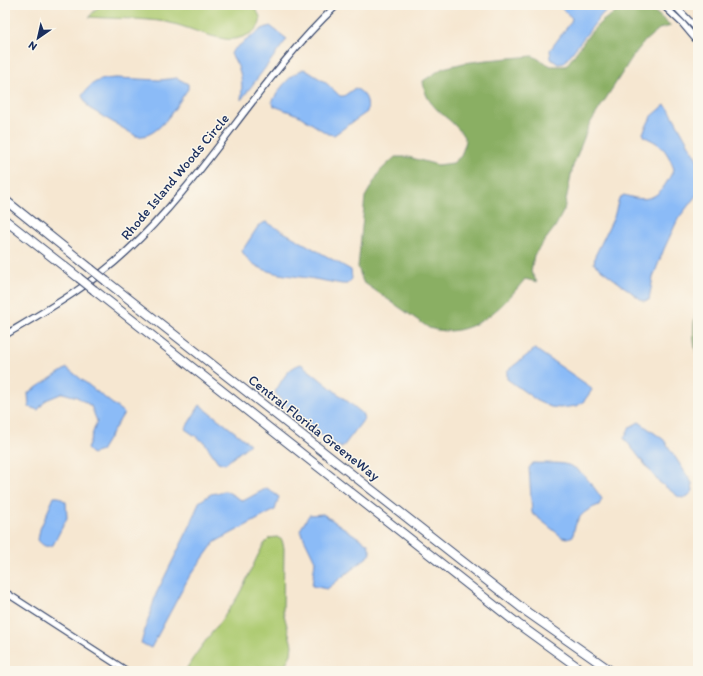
<svg xmlns="http://www.w3.org/2000/svg" width="703" height="676" font-family="Itim,sans-serif">
  <style>
    .green { fill: #aecb72; stroke: #647d68 }
    .forest { fill: #8aaf64; stroke: #526f61 }
    .water { fill: #8bbbf7; stroke: #5375aa }
    .lines { fill: none; stroke-linecap: round; stroke-linejoin: round }
    .minor-casing { stroke: #3c4b6f; stroke-width: 8 }
    .highway-casing { stroke: #3c4b6f; stroke-width: 10 }
    .minor { stroke: #fff; stroke-width: 5.5 }
    .highway { stroke: #fff; stroke-width: 8 }
    .highway-bridge-casing { stroke: #3c4b6f; stroke-width: 10; stroke-linecap: butt }
    .highway-bridge { stroke: #fff; stroke-width: 8 }
    .labels { text-anchor: middle; dominant-baseline: central; stroke-width: 3; stroke-linejoin: round; paint-order: stroke }
    .street-label { font-size: 14px; fill: #1b2f5e; stroke: #fbf7ec }
  </style>
  <rect width="100%" height="100%" fill="#fbf7ec"/>
  <filter id="ink" filterUnits="userSpaceOnUse"><feTurbulence type="fractalNoise" baseFrequency=".025" numOctaves="2"/><feDisplacementMap in="SourceGraphic" scale="8" xChannelSelector="R" yChannelSelector="G"/><feConvolveMatrix kernelMatrix="1 2 1 2 8 2 1 2 1" color-interpolation-filters="sRGB"/></filter>
  <filter id="wash" filterUnits="userSpaceOnUse"><feTurbulence type="fractalNoise" baseFrequency=".012" numOctaves="4" result="noise"/><feDisplacementMap in="SourceGraphic" scale="16" xChannelSelector="R" yChannelSelector="G"/><feGaussianBlur stdDeviation="0.9" result="paint"/><feColorMatrix in="noise" values="0 0 0 0 0 0 0 0 0 0 0 0 0 0 0 0 0 1.4 0 .05"/><feComposite in="paint" operator="in"/></filter>
  <g filter="url(#wash)">
    <rect width="100%" height="100%" fill="#f6e7d1"/>
    <g class="green">
      <path d="M100,5H250C278,25 242,42 225,39C205,36 186,26 166,22C141,18 114,19 89,17Z"/>
      <path d="M277,537L282,540L284,548L283,611L292,645L291,654L286,664L277,671H185C201,644 222,622 238,596C248,579 254,561 264,544L270,538Z"/>
    </g>
    <g class="forest">
      <path d="M635,5H647L671,26L659,29L645,41L633,56L589,125L573,166L564,210L555,227L534,255L531,272L537,282L525,279C501,309 470,341 429,328L363,282L358,267L365,197L380,171L395,157H408L438,165L453,163L461,156L466,141C454,115 426,113 423,81L443,68L464,63L487,60L533,56L551,66H566C591,34 594,18 635,5Z"/>
      <path d="M698,300V359C691,336 693,324 698,300Z"/>
    </g>
    <g class="water">
      <polygon points="561,5 617,5 603,13 564,63 558,64 551,59 550,50 571,22 572,18 562,9"/>
      <path d="M270,26L287,39L241,100C243,80 242,71 231,54L233,50L262,29Z"/>
      <path d="M304,69L325,82L340,96H344L355,88C366,94 369,100 367,112L334,135L328,134L298,115L274,106L272,102C279,89 290,74 304,69Z"/>
      <path d="M116,78L160,80L177,78L188,84V89C176,105 159,140 136,136L89,108L82,96C92,81 99,79 116,78Z"/>
      <path d="M665,105L669,109L698,161V193L678,219L664,249L653,277L649,300L643,301L594,264L595,256L614,217L619,198L624,195C654,205 661,194 674,169C667,151 663,145 645,137L643,133L651,117Z"/>
      <path d="M266,222L351,270L352,279L347,284H342C331,282 320,280 309,278C286,275 254,274 242,251L259,225Z"/>
      <polygon points="535,349 589,386 592,390 584,401 577,406 560,408 551,407 539,402 507,379 507,371"/>
      <path d="M301,364L362,413L364,419L342,448C323,438 286,410 275,392C282,381 287,368 301,364Z"/>
      <polygon points="67,368 124,413 101,451 92,454 87,449 97,421 91,406 77,397 63,393 46,400 38,410 29,407 28,393"/>
      <polygon points="200,405 250,444 225,464 218,462 204,442 185,429"/>
      <polygon points="639,422 664,440 692,483 693,491 688,496 683,498 679,497 658,481 624,438 630,427"/>
      <path d="M533,463C545,464 562,461 573,467C584,472 596,490 602,499L599,505C583,511 575,518 573,536L568,538L562,537L532,513L529,468Z"/>
      <polygon points="267,488 279,497 275,510 215,542 189,577 151,648 141,643 156,594 191,524 199,502 211,494 226,491 243,501"/>
      <path d="M54,497H59L66,502L67,518L53,545C46,548 43,546 38,540L40,529Z"/>
      <polygon points="323,514 368,544 371,554 327,589 312,586 315,561 300,530 309,515"/>
    </g>
  </g>
  <g filter="url(#ink)">
    <g class="lines">
      <g class="minor-casing">
        <g id="minor">
          <polyline points="663,5 682,23 698,42"/>
          <polyline points="674,5 698,30"/>
          <path d="M5,335C47,310 91,285 127,251C206,178 258,79 337,5"/>
          <polyline points="5,592 127,671"/>
        </g>
      </g>
      <g class="highway-casing">
        <g id="highway">
          <polyline points="5,200 91,269"/>
          <polyline points="5,220 79,278"/>
          <polyline points="106,281 527,612 611,671"/>
          <polyline points="94,290 518,624 583,671"/>
        </g>
      </g>
      <use href="#minor" class="minor"/>
      <use href="#highway" class="highway"/>
      <g class="highway-bridge-casing">
        <g id="highway-bridge">
          <polyline points="91,269 106,281"/>
          <polyline points="79,278 94,290"/>
        </g>
      </g>
      <use href="#highway-bridge" class="highway-bridge"/>
    </g>
  </g>
  <g class="labels">
    <g class="street-label">
      <text transform="translate(175 177) rotate(-50)">Rhode Island Woods Circle</text>
      <text transform="translate(314 428) rotate(38)">Central Florida GreeneWay</text>
    </g>
  </g>
  <rect width="703" height="676" fill="none" stroke="#fbf7ec" stroke-width="20"/>
  <g transform="translate(38 38) rotate(214)" stroke="#fbf7ec" stroke-width="3" paint-order="stroke">
  <path d="M0-3L7 15L0 10L-7 15Z" fill="#1b2f5e"/>
  <text y="-6" font-size="11" font-weight="bold" text-anchor="middle" fill="#1b2f5e">N</text>
  </g>
</svg>
